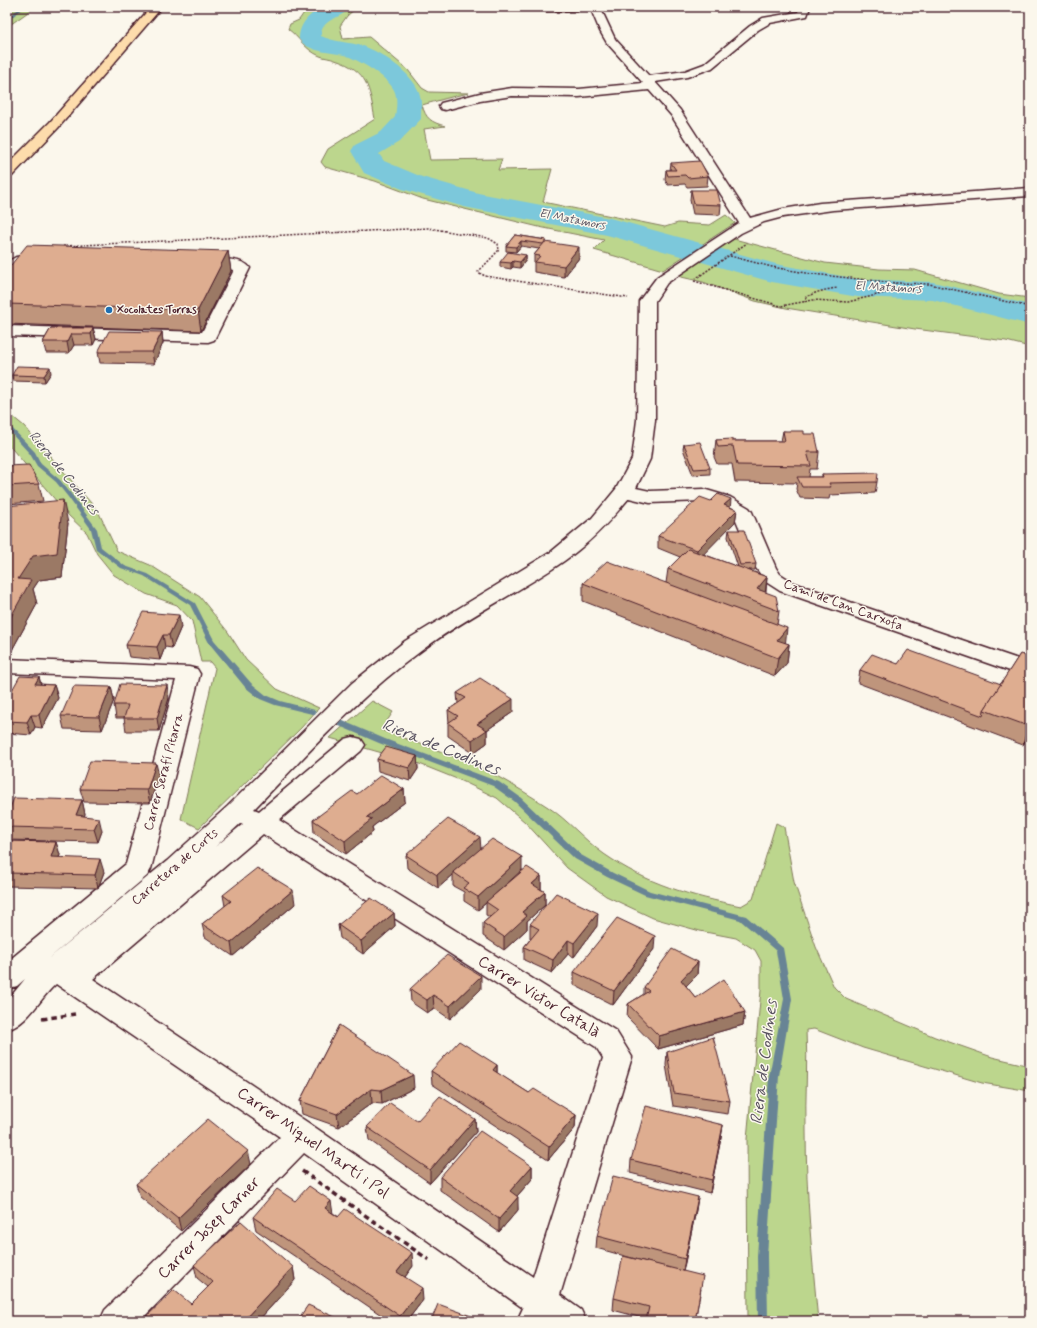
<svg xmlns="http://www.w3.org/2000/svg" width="1037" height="1328" font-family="Mynerve,sans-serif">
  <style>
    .green { fill: #bcd68d; stroke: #837a5c }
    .water { fill: #7cc8db; stroke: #688495 }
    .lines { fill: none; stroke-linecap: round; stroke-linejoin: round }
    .stream { fill: #688495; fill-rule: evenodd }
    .river { fill: #7cc8db; fill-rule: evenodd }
    .minor-casing { stroke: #4a1f2b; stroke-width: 3 }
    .major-casing { stroke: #4a1f2b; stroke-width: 3 }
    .path-far1 { stroke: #4a1f2b; stroke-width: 1.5; stroke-dasharray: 2 1.5; stroke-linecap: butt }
    .path { stroke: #4a1f2b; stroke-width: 3.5; stroke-dasharray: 5.5 4; stroke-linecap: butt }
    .minor { fill: #fbf7ec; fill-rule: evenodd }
    .major { fill: #fddcac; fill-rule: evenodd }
    .path-bridge { stroke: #4a1f2b; stroke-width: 1.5; stroke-dasharray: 2 1.5; stroke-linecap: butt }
    .wall { fill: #bf957c; stroke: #4a1f2b }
    .shaded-wall { fill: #9b7965; stroke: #4a1f2b }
    .building { fill: #dead90; stroke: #4a1f2b }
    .poi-dot { fill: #1f6fb2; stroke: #fbf7ec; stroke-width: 1.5 }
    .labels { text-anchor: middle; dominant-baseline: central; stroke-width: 3; stroke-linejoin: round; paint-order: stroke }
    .far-poi-label { font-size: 11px; font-weight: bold; fill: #4a1f2b; stroke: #fbf7ec; text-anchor: start }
    .far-water-label { font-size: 12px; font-style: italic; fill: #595260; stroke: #fbf7ec }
    .street-label { font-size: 13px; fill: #4a1f2b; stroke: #fbf7ec }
    .water-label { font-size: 14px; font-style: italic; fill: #595260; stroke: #fbf7ec }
    .near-street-label { font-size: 16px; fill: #4a1f2b; stroke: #fbf7ec }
    .near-water-label { font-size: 17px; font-style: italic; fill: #595260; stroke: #fbf7ec }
  </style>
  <rect width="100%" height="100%" fill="#fbf7ec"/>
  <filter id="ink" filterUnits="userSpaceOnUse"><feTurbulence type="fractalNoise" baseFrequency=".025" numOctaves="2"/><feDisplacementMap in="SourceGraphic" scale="8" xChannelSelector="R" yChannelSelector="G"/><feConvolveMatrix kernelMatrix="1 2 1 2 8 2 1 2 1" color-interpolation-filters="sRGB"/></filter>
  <g filter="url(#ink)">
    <g class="green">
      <polygon points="10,7 32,7 31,10 7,27 7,12"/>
      <path d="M308,7H357L347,16L340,26L343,39L369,37L408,70L422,88L429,92L469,93C453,96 437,101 422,105C426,119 431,122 445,126L424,129L430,160L502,159L498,170L552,169L543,202L665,227L678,223L710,225L726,215L735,223L663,270L594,250L604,240L539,227L423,199L375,181L325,167L321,162L328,149L375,119C369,88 369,71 335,60C330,58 325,58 320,56C305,50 299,37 288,29L290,24L299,20Z"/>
      <polygon points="734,239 825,263 879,269 915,270 999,294 1030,298 1030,347 1006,341 915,329 786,308 755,301 703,282 677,276"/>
      <polygon points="7,412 24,426 98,511 117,551 150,565 200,597 228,632 246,660 277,689 319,708 301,728 199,828 181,819 215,668 210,662 201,662 192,621 177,605 146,594 114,575 97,554 87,533 69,516 7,443"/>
      <path d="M372,701L393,712L381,730C412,741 445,752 475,765C500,777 525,792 548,807C568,820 584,840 604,854C647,884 690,896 741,906L753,899L776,823L784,827L794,882L816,947L834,987L846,999L935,1037L992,1057L1030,1066V1091L982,1083L863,1048L814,1029L806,1030C808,1064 805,1096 806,1130C806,1194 812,1257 818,1321H748L747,1139L761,990V961L755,950L736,938L700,931L653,918L606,896L567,868L525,822L497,798L462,781L417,763L330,738Z"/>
    </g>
    <polygon class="water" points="853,282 868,286 885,288 855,294 847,289 847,286"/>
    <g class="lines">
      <g class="stream">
        <polygon points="21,7 25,7 7,21 7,18"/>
        <polygon points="7,424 9,425 35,452 41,464 60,480 72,495 97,529 101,547 125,566 148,574 195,603 214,640 251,683 266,695 280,701 315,710 316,712 315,714 312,714 275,705 260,699 245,687 209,643 190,605 144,576 121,568 96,549 91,529 68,497 56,482 37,466 30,454 7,429"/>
        <polygon points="337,721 343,721 385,739 499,782 520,797 581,855 613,873 650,891 746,916 783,948 792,999 779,1076 767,1256 768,1321 758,1321 757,1256 769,1076 784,999 776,951 740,920 645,895 607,877 575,859 514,801 493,786 379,743 337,725 336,723"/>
      </g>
      <path class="river" d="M323,7H351C342,19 321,18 321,36C334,42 349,42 363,46C381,52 412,73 419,92C422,100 421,110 421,119L399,142L379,154L384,161L422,177L478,193L610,218L776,264L858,279L933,282L1030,305V325L933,300L858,297L772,282L607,235L464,207L402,189L364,173L351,151L355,145L381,132L395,117C396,109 398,98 394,90C388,77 357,59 344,55C330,52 308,52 299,39C299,23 310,14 323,7Z"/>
      <g class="minor-casing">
        <g id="minor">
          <path d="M590,7H600L615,39L649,76L685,71L704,64L750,26L763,18L798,12L800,7H810L807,16L770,23L758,30L712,68L687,77L655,82L680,110L750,218L783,209L820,203L1030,188V196L833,210L783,217L764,222L741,233L667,283L655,301V420L650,459L636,488L650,491L703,489L730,497L749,508L752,512L776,568L780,574L794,583L1030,663V678L780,591L766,582L756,568L734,515L716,505L702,501L650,503L629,498C610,521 590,543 564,561C518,593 466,617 421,651C359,696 307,754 254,809L259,811L345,739L353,737L361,739L365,745L361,751L279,820L616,1031L632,1057L560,1295L581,1310L586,1321H517L523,1308L304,1153L140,1321H100L105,1310L280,1137L56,984C39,999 29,1023 7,1030V1001L25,979L17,986L7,989V962L126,864L176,680L7,673V659L189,667L197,669L200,674L151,869L147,876L47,960L167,861L228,806L352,683L405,641L551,552L592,518L616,489L632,459L637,420L639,301L657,277L739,223L671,115L649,90L579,97L512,96L480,101L445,110L441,109L439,106L441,103L480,93L512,88L579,89L643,83L607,43L600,31ZM241,823L243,824L215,847ZM263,834L596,1047L603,1058L533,1277L313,1126L93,979Z"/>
          <polygon points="39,254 44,255 46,258 44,261 25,264 7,272 7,262 16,257"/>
          <path d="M200,259C213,259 243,257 250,268L214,340L208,342L7,336V326L202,332L234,270L195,266L193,263L195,260Z"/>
        </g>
      </g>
      <g class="major-casing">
        <polygon id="major" points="151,7 162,7 58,128 12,176 7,177 7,165 50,122"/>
      </g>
      <g class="path-far1">
        <polyline points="63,246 428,228 488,238 498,244 499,250 478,272 485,276 628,298"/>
        <polyline points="730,256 772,267 812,274 896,283 929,284 1030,307"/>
        <polyline points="694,281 781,306 813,300 848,302 893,291 892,286 896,283"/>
        <path d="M805,302L806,297C816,292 827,289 838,288"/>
      </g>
      <g class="path">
        <polyline points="42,1019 75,1014"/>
        <polyline points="302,1171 429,1260"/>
      </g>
      <use href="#minor" class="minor"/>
      <use href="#major" class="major"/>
      <polyline class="path-bridge" points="695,279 747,243"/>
    </g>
    <g class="wall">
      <polygon points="545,7 578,7 578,11 545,12"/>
      <polygon points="609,7 690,7 611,11"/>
      <polygon points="671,163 708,176 707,186 687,187 685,184 668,185 665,180 666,170 670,170"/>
      <polygon points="691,190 721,205 720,215 693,214 690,200"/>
      <polygon points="515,235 546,240 546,242 579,258 564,277 534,272 534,255 539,249 521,246 516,252 506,251 506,246"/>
      <polygon points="228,251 231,271 201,331 7,324 7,270"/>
      <polygon points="526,255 526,260 520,268 513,267 511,269 500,267 500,262"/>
      <polygon points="51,328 93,328 96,339 93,345 74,345 69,353 46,353 43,342"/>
      <polygon points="162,332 163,343 154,364 100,363 98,352"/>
      <polygon points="51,373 45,382 13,381 12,375"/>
      <polygon points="783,431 804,434 819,452 817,469 810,469 809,477 822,477 822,474 877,482 875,493 830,495 829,499 800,498 796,489 797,483 735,482 732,464 717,464 714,457 716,440 732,441 781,441"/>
      <polygon points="684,444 710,468 710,474 693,475 683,449"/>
      <polygon points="7,466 39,484 43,501 7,504"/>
      <polygon points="7,506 68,523 62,577 39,580 33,589 37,604 12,650 7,650"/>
      <polygon points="730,507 737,510 735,522 703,554 738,567 728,537 729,530 756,564 755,570 749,570 767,577 766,592 779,611 777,625 785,643 789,644 787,663 775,676 583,601 583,583 666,583 668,569 680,557 658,548 658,536"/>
      <polygon points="181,627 172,648 165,647 160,660 129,657 126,645"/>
      <polygon points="1020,654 1030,734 1023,745 858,683 860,670 898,664 1001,684"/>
      <polygon points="39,677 41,684 54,685 58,698 42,728 35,727 31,735 7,733 7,699"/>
      <polygon points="111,687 114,700 102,730 64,729 61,716"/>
      <polygon points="457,693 513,712 487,730 487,743 473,753 448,736 448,723 449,723 448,710 458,704"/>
      <polygon points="169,698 159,731 126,731 124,718 116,718 114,705"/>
      <polygon points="417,756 418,769 410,781 378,771 377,759"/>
      <polygon points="159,776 150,803 84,802 80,789"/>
      <polygon points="404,789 405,802 372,827 373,832 346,854 314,833 313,820 357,794"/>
      <polygon points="82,800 85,814 84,816 102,831 98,842 7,840 7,808"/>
      <polygon points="7,841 56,842 60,855 59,858 104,872 98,888 7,886"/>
      <polygon points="481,849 522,870 541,876 541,889 545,892 545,905 527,921 527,929 504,950 483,936 483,923 490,917 486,915 486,903 478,910 464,901 464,892 453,886 453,875 438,888 407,868 406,855"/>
      <polygon points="223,895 295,904 233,956 205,937 202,924 225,906"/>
      <polygon points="394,913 395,926 363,954 340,938 338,925"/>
      <polygon points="530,924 597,926 574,957 568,954 552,973 524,960 524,947 531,938 530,938"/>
      <polygon points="654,949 613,1005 574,985 574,972"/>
      <polygon points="698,962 697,975 686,986 696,998 745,1012 743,1025 658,1049 627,1017 628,1004 644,994 644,987"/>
      <polygon points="410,989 481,989 450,1019 434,1008 427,1013 411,1002"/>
      <polygon points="339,1025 414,1088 382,1104 372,1103 339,1127 302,1114 300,1101"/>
      <polygon points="667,1052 730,1101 728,1114 673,1106 666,1065"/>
      <polygon points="497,1065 497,1073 529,1093 576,1115 575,1128 548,1160 432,1084 431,1071"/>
      <polygon points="475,1119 476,1132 430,1183 369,1140 367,1127"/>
      <polygon points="723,1125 721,1138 710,1193 630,1173 631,1160"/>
      <polygon points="251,1164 181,1231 140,1197 136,1184"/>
      <polygon points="532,1166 532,1179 517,1196 518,1210 499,1232 440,1190 440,1177"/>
      <polygon points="698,1197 696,1210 683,1271 701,1289 695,1321 646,1321 646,1319 613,1310 614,1298 661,1266 596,1248 597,1236"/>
      <polygon points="295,1201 333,1213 413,1266 405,1277 423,1300 407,1321 390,1321 256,1230 253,1217"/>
      <polygon points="194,1265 293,1267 295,1280 258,1321 146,1321 145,1318 191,1304 208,1287 197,1278"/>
    </g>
    <g class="shaded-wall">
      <polygon points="521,241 521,246 516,252 516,247"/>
      <polygon points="579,247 579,258 564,277 564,266"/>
      <polygon points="228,251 231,271 201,331 198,310"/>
      <polygon points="526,255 526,260 520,268 520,262"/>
      <polygon points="513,261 513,267 511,269 511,263"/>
      <polygon points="93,328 96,339 93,345 91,334"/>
      <polygon points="162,332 163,343 154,364 152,352"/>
      <polygon points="71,334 74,345 69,353 67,342"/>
      <polygon points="50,367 51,373 45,382 44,376"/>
      <polygon points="731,499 730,511 724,505"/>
      <polygon points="63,500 68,523 62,577 39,580 33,589 37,604 12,650 7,631 7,624 18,579"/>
      <polygon points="737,510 735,522 696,562 697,550"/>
      <polygon points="767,577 765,595 757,589"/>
      <polygon points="179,615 181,627 172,648 169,635"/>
      <polygon points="787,628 785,647 777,640"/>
      <polygon points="163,635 165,647 160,660 157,647"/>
      <polygon points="789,644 787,663 775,676 778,658"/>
      <polygon points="39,677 42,690 35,684"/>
      <polygon points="54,685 58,698 42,728 39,715"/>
      <polygon points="167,685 169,698 159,731 157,718"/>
      <polygon points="111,687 114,700 102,730 99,717"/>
      <polygon points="513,699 513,712 487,730 487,743 473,753 472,740 477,724"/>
      <polygon points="31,715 35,727 31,735 27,722"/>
      <polygon points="1030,724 1030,734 1023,745 1028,726"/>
      <polygon points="417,756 418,769 410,781 409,768"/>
      <polygon points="156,763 159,776 150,803 147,790"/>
      <polygon points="404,789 405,802 372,827 373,832 346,854 345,841 367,817"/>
      <polygon points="82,800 85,814 79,828 76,815"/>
      <polygon points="99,818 102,831 98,842 94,829"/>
      <polygon points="480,837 481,850 453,872 453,875 438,888 437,875"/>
      <polygon points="56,842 60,855 54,870 51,857"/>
      <polygon points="522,857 522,870 478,910 478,897"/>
      <polygon points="100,859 104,872 98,888 95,875"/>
      <polygon points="541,876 541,889 532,897 532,884"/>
      <polygon points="293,890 295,904 233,956 231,943"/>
      <polygon points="545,892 545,905 527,921 527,929 504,950 504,937 522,912"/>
      <polygon points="394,913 395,926 363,954 361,941"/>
      <polygon points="598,913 597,926 574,957 574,943"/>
      <polygon points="655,936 654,949 613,1005 614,991"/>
      <polygon points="568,940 568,954 552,973 553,960"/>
      <polygon points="698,962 697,975 679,993 681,980"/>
      <polygon points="481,976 481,989 450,1019 450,1006"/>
      <polygon points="433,995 434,1008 427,1013 427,1000"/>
      <polygon points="745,1012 743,1025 658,1049 659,1036"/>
      <polygon points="497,1065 497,1078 493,1070"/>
      <polygon points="413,1075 414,1088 382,1104 381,1090"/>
      <polygon points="371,1089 372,1103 339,1127 337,1114"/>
      <polygon points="576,1115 575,1128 548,1160 549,1147"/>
      <polygon points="475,1119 476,1132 430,1183 430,1170"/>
      <polygon points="723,1125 721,1138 710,1193 712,1180"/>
      <polygon points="248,1151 251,1164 181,1231 178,1218"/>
      <polygon points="532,1166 532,1179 510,1204 510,1191"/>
      <polygon points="518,1197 518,1210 499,1232 499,1219"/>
      <polygon points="698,1197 696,1210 683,1272 685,1259"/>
      <polygon points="331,1201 333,1214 325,1208"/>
      <polygon points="412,1253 413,1266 399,1285 397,1272"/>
      <polygon points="293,1267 295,1280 258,1321 243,1321"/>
      <polygon points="422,1288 423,1300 407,1321 400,1321 400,1316"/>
    </g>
    <g class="building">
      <polygon points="700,161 708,176 688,178 685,175 668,176 666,170 676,170 671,163"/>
      <polygon points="691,190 717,190 721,205 694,204"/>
      <polygon points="515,235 546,240 543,244 521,241 516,247 506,246"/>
      <polygon points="545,242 579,247 564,266 535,262 540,256 534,255"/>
      <polygon points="27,245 228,251 198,310 7,304 7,270"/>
      <polygon points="508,252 526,255 520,262 513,261 511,263 500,262"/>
      <polygon points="51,328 93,328 91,334 71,334 67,342 43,342"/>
      <polygon points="109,331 162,332 152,352 98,352"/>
      <polygon points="17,366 50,367 44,376 12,375"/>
      <polygon points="783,431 804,431 804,434 815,434 819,452 807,452 811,466 737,465 733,446 718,447 716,440 732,439 732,441 785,441"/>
      <polygon points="700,442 710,468 694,469 684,444"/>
      <polygon points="29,465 39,484 7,486 7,466"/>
      <polygon points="878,473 877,482 829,483 831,487 802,487 797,477 823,477 822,474"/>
      <polygon points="718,494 731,499 724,505 737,510 697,550 658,536 700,497 711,501"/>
      <polygon points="63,500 57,553 33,556 18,579 31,580 7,624 7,506"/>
      <polygon points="729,530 744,530 756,564 740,565"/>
      <polygon points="688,549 767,577 757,589 776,596 779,611 668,569"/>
      <polygon points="607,561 787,628 777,640 789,644 778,658 583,583"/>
      <polygon points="143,612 179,615 169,635 163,635 157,647 126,645"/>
      <polygon points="908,650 1001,684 984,710 983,716 860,670 872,654 898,664"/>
      <polygon points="1020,654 1030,657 1030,724 1028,726 984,710"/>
      <polygon points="20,676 39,677 35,684 54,685 39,715 31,715 27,722 7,721 7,699"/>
      <polygon points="480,678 513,699 477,724 487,730 472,740 448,723 458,716 448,710 466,698 457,693"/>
      <polygon points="120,684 167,685 157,718 124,718 128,705 114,705"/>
      <polygon points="74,686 111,687 99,717 61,716"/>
      <polygon points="386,747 417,756 409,768 377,759"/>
      <polygon points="90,761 156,763 147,790 80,789"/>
      <polygon points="381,775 404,789 367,817 372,819 345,841 313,820 352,791 357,794"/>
      <polygon points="14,798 82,800 76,815 99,818 94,829 7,827 7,808 10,808"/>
      <polygon points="448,819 480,837 437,875 406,855"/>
      <polygon points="492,839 522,857 478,897 463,888 469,883 453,872"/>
      <polygon points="7,841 56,842 51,857 100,859 95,875 7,873"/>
      <polygon points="527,867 541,876 532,884 545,892 522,912 527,916 504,937 483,923 498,910 486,902"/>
      <polygon points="257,868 293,890 231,943 202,924 231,901 223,895"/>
      <polygon points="556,893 598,913 574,943 568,940 553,960 524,947 539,929 530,924"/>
      <polygon points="371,898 394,913 361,941 338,925"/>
      <polygon points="617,918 655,936 614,991 574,972"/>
      <polygon points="672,949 698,962 681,980 696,998 724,979 745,1012 659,1036 628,1004 649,991 644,987"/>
      <polygon points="447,955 481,976 450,1006 433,995 427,1000 410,989"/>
      <polygon points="339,1025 413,1075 381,1090 371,1089 337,1114 300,1101"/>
      <polygon points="713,1037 730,1101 674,1093 667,1052"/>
      <polygon points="459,1041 497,1065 493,1070 529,1093 534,1089 576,1115 549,1147 431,1071"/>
      <polygon points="440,1096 475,1119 430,1170 367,1127 390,1103 417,1121"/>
      <polygon points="646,1106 723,1125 712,1180 631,1160"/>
      <polygon points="208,1119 248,1151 178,1218 136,1184"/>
      <polygon points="480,1131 532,1166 510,1191 518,1197 499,1219 440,1177"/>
      <polygon points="613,1176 698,1197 685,1259 597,1236"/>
      <polygon points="309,1186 331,1201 325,1208 338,1217 345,1209 412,1253 397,1272 422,1288 400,1316 253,1217 277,1189 295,1201"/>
      <polygon points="241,1221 293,1267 243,1321 150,1321 145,1318 174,1290 191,1304 213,1282 194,1265"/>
      <polygon points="623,1256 703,1276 695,1321 651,1321 646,1320 649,1307 614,1298"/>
      <polygon points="438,1304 485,1321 431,1321"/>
      <polygon points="308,1305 344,1321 297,1321"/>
    </g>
  </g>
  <circle class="poi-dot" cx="109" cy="310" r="4"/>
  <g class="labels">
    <g class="far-poi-label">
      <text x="117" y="310">Xocolates Torras</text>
    </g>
    <g class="far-water-label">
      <text transform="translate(572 220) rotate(11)">El Matamors</text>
      <text transform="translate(888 288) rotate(3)">El Matamors</text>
    </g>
    <g class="street-label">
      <text transform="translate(843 605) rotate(20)">Camí de Can Carxofa</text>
      <text transform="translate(164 772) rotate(-75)">Carrer Serafí Pitarra</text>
      <text transform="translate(175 867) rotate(-41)">Carretera de Corts</text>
    </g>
    <g class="water-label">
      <text transform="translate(64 473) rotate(51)">Riera de Codines</text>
    </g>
    <g class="near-street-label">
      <text transform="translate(539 997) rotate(32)">Carrer Victor Català</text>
      <text transform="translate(313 1143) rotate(35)">Carrer Miquel Martí i Pol</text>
      <text transform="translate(209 1228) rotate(-45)">Carrer Josep Carner</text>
    </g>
    <g class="near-water-label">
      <text transform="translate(441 747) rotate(22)">Riera de Codines</text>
      <text transform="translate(764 1062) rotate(-83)">Riera de Codines</text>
    </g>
  </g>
  <rect width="1037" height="1328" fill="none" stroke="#fbf7ec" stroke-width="24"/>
  <rect x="12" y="12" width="1013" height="1304" fill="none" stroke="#4a1f2b" stroke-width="1.5" filter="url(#ink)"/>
</svg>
